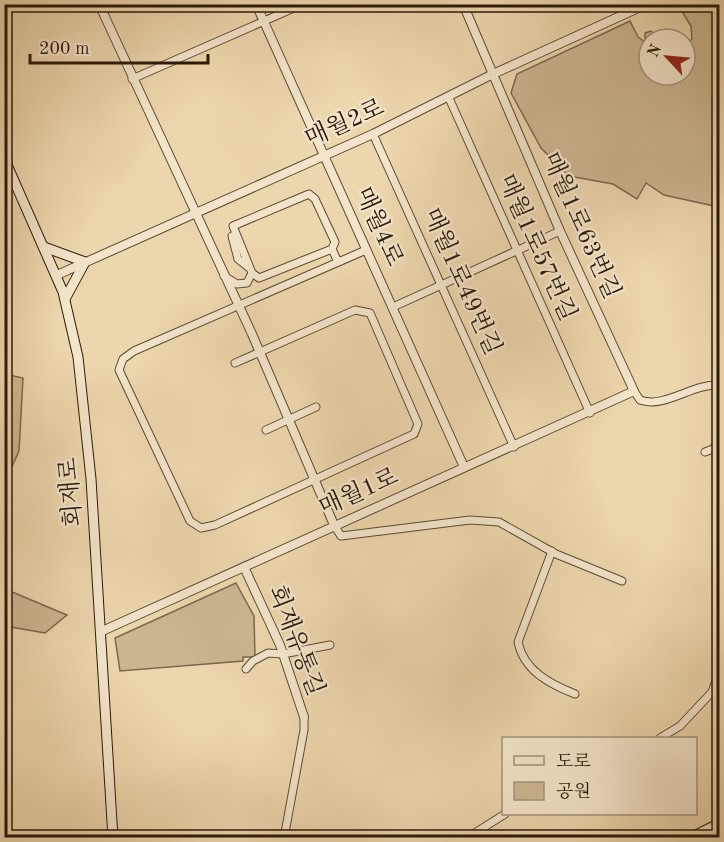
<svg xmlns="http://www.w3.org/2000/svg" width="724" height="842" font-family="'Old Standard TT','Noto Serif KR',serif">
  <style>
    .green { fill: #cbb691; stroke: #7b684e; stroke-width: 1.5 }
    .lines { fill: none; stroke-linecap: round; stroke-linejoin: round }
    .minor-casing { stroke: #5b4933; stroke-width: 9 }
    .tertiary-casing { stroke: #5b4933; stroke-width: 10 }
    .secondary-casing { stroke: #2b1a0a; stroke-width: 11 }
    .minor { stroke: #f3e4ca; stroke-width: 7 }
    .tertiary { stroke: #f3e4ca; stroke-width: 8 }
    .secondary { stroke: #f3e4ca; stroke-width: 9 }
    .labels { text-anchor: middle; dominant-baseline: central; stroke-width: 4.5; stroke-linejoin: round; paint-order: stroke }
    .street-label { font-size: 24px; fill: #2b1a0a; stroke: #f3e4ca }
  </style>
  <rect width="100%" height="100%" fill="#ecd6ad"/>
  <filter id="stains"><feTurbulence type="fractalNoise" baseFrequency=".00333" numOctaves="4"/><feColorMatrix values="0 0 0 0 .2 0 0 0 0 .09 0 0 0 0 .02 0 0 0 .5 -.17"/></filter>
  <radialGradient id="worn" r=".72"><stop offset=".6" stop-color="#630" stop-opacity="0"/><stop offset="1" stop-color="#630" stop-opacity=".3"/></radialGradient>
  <g class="green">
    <polygon points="678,5 719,5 719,207 664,195 646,183 637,199 613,184 569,176 541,148 511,93 517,74 630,21 638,37 645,42 645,33 651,31 660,39 649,39 649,75 685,75 685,44 692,39 691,26"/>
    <polygon points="5,374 23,378 19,451 5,482"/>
    <polygon points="236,583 254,616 255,657 243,657 243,661 120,671 115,638"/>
    <polygon points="5,589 67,615 45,633 5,626"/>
  </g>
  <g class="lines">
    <g class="minor-casing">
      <g id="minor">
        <polyline points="132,79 303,4"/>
        <polyline points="449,98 590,413"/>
        <polyline points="373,134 514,447"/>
        <polyline points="232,236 238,259 248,267"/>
        <polyline points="332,249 259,278 252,273 233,226 309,194 315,199 335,242 332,249 338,262"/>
        <polyline points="224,276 237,284 247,283 252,273"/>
        <polyline points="393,307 560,231"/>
        <polyline points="235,363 355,310 370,313 418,424 414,434 215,525 201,528 190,521 119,370 123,359 134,351 366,250"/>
        <path d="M634,391L640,400C665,409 693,383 720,385"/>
        <polyline points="266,430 316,407"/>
        <polyline points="705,452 713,449 720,440"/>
        <polyline points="334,525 341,536 470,520 499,522 556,554 622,581"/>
        <path d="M552,551L518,642C524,671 550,684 575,694"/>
        <polyline points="246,669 253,661 268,653 283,654 330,645"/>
        <polyline points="660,738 680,726 712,692 720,670"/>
        <polyline points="284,838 304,730 304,717"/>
        <polyline points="467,838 505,814"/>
      </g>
    </g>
    <g class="tertiary-casing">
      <g id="tertiary">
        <polyline points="99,4 252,334 334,525"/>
        <polyline points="256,4 464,467"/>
        <polyline points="57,275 373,134 491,75 647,4"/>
        <polyline points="244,567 280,645 304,717"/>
        <polyline points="100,632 634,391 560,231 463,4"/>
      </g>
    </g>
    <g class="secondary-casing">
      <g id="secondary">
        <polyline points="4,158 63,292 78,357 91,479 113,838"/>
        <polyline points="44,247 85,262 65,299"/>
        <polyline points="690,838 720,823"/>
      </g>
    </g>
    <use href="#minor" class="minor"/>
    <use href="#tertiary" class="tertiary"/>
    <use href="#secondary" class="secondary"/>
  </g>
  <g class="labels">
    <g class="street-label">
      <text transform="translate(345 124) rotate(-24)">매월2로</text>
      <text transform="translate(580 226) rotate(66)">매월1로63번길</text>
      <text transform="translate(378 227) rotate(66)">매월4로</text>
      <text transform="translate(536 248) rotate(66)">매월1로57번길</text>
      <text transform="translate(461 282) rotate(66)">매월1로49번길</text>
      <text transform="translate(72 492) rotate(-95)">회재로</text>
      <text transform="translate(359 493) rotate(-24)">매월1로</text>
      <text transform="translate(295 641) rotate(69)">회재유통길</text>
    </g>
  </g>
  <rect width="724" height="842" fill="none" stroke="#ecd6ad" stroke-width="24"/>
  <rect x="6" y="6" width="712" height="830" fill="none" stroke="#2b1a0a" stroke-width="3"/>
  <rect x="12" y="12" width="700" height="818" fill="none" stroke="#2b1a0a" stroke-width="1.5"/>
  <rect x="502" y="737" width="195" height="78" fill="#f3e4ca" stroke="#a3937d" stroke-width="1.5"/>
  <rect x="514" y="756" width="30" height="9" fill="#f3e4ca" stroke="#a3937d" stroke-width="1.5"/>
  <text x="556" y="767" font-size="18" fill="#2b1a0a">도로</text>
  <rect x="514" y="782" width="30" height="18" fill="#cbb691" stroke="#a3937d" stroke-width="1.5"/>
  <text x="556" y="797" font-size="18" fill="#2b1a0a">공원</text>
  <g transform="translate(667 57) rotate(296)"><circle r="28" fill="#f3e4ca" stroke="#a3937d" stroke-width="1.5"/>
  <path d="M0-4.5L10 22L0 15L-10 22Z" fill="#8f2418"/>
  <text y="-9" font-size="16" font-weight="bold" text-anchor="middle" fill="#2b1a0a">N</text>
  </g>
  <path d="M30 54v9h178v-9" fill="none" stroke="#2b1a0a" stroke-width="3"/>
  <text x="39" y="54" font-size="18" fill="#2b1a0a" stroke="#f3e4ca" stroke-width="4.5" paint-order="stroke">200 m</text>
  <rect width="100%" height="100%" filter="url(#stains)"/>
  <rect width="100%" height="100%" fill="url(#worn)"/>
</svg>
